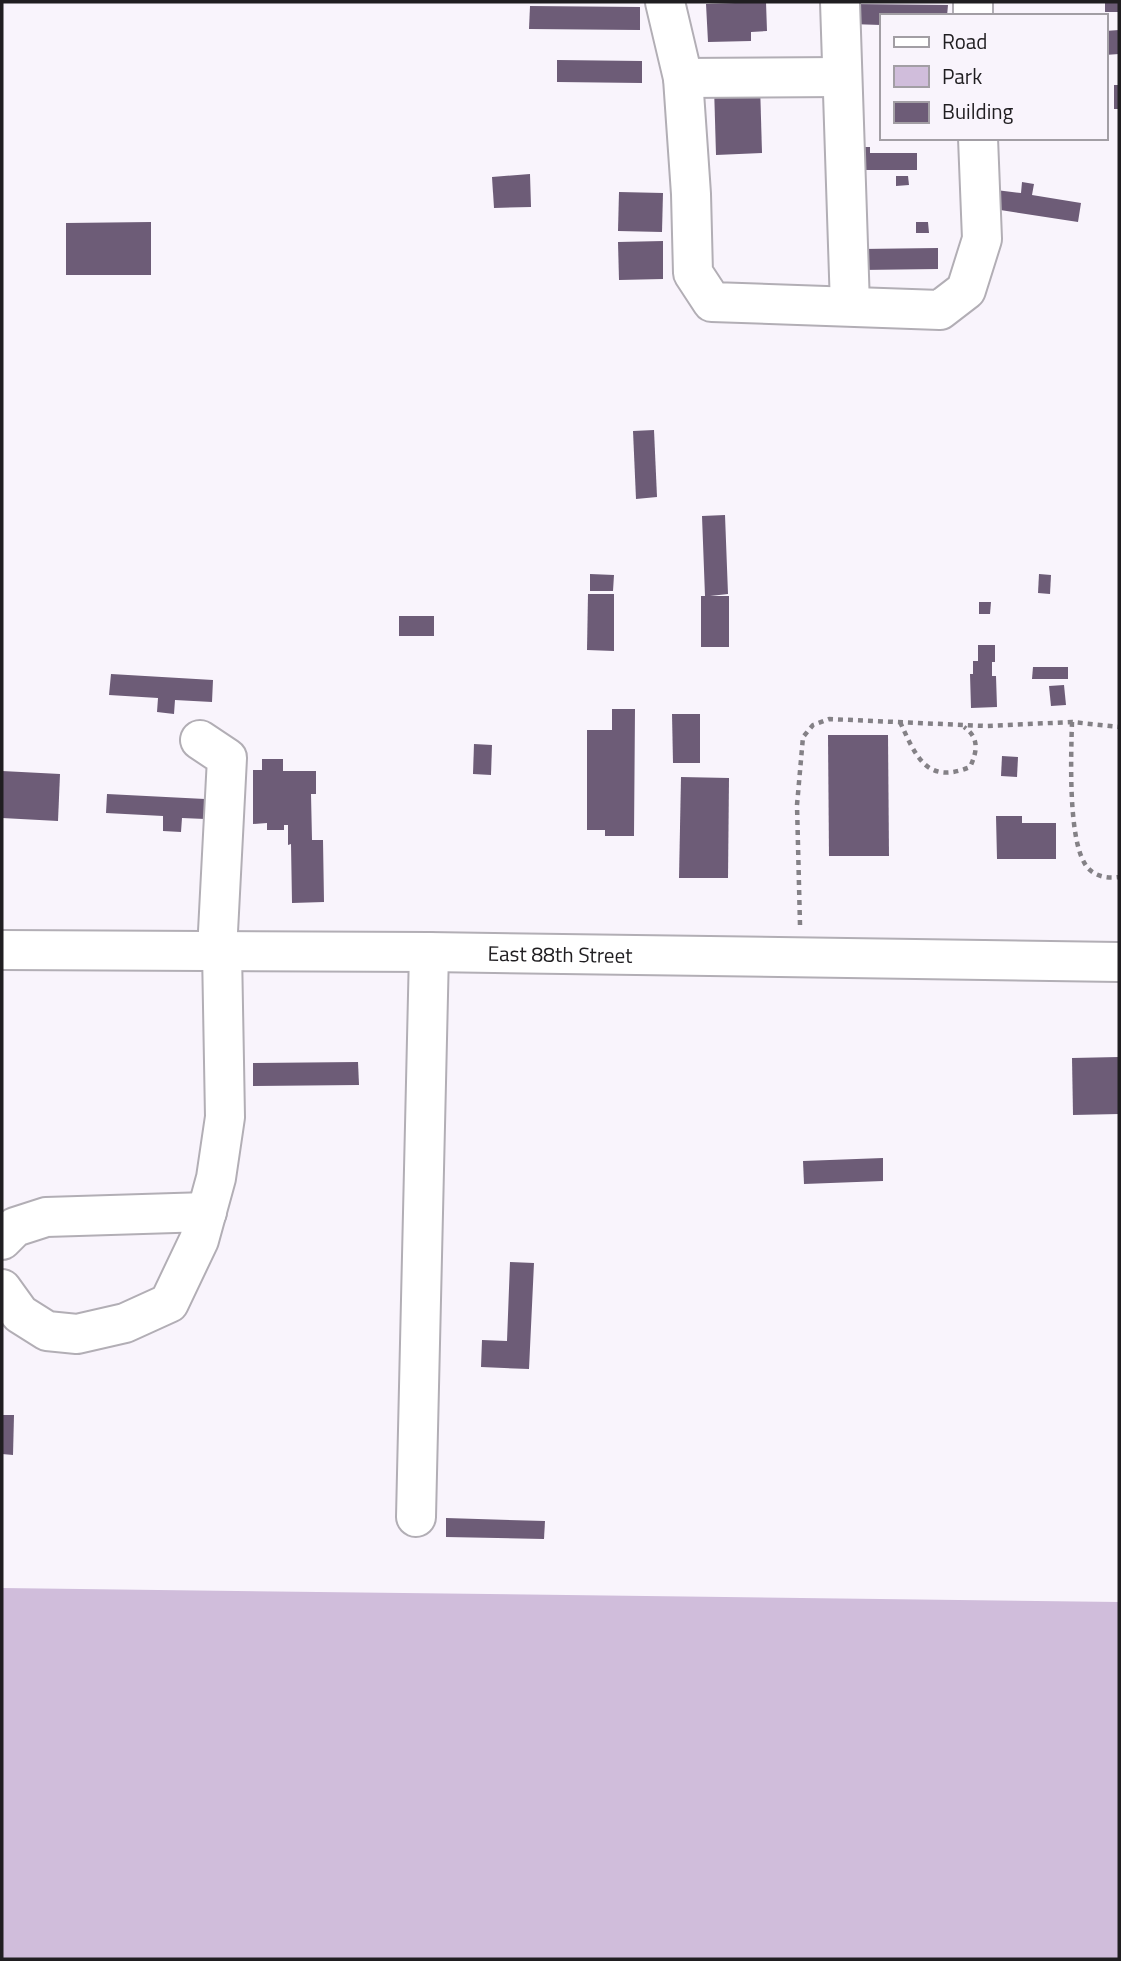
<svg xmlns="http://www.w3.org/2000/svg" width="1121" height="1961" font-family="'Titillium Web',sans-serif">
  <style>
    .green { fill: #d0bddb }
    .building { fill: #6d5c77 }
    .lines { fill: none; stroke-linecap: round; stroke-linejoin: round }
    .minor-casing { stroke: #b2aeb5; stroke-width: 42 }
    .path { stroke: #848186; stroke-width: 4.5; stroke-dasharray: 5 5; stroke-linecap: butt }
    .minor { stroke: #fff; stroke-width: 38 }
    .labels { text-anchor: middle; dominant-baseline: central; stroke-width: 7; stroke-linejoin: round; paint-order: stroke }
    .street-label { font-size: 21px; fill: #201e21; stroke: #f9f4fc }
  </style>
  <rect width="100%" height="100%" fill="#f9f4fc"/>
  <polygon class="green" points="2,1588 1119,1602 1119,1959 2,1959"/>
  <g class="building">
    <polygon points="766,2 767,31 751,32 751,41 708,42 706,4"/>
    <rect x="1105" y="2" width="14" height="10"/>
    <polygon points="851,4 948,5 947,16 881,16 881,25 851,24"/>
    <polygon points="530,6 640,7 640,30 529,29"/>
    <polygon points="1119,30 1119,54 1105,55 1105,31"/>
    <polygon points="557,60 642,61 642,83 557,82"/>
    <polygon points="760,84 762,153 716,155 714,86"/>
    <rect x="1114" y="85" width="5" height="24"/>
    <polygon points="856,147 870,147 870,153 917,153 917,170 849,170"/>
    <polygon points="530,174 531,207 494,208 492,177"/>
    <polygon points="896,176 908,176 909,185 896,186"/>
    <polygon points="1022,182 1034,184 1032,195 1081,203 1078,222 994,209 996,190 1021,193"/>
    <polygon points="619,192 663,193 662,232 618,231"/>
    <polygon points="151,222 151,275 66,275 66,223"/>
    <polygon points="916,222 928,222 929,233 916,233"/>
    <polygon points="663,241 663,279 619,280 618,242"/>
    <polygon points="938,248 938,269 861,270 861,249"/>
    <polygon points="654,430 657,497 636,499 633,431"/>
    <polygon points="725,515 728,594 710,596 729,596 729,647 701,647 701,596 705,596 702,516"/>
    <polygon points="590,574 614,575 613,591 590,591"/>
    <polygon points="1039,574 1051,575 1050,594 1038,593"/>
    <polygon points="588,594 614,594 614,651 587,650"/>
    <polygon points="979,602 991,602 990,614 979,614"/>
    <rect x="399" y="616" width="35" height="20"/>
    <polygon points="978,645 995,645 995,662 992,662 992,676 996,676 997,707 971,708 970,674 973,674 973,661 978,661"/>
    <polygon points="1033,667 1068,667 1068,679 1032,679"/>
    <polygon points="111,674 213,680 212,702 175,700 174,714 157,712 158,698 109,695"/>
    <polygon points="1064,685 1066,705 1051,706 1049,686"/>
    <polygon points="612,709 635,709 634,836 605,836 605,830 587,830 587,730 612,730"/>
    <polygon points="672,714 700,714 700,763 673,763"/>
    <polygon points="828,735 888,735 889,856 829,856"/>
    <polygon points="474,744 492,745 491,775 473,774"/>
    <polygon points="1002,756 1018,757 1017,777 1001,776"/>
    <polygon points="262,759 283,759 283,771 316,771 316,794 311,794 312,840 323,840 324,902 292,903 291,844 288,845 288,825 284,825 284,830 267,830 267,823 253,824 253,770 262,770"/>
    <polygon points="2,771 60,774 58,821 2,818"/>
    <polygon points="681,777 729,778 728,878 679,878"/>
    <polygon points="107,794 205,799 205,819 182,818 181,832 163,831 163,816 106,813"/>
    <polygon points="996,816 1022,816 1022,823 1056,823 1056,859 997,859"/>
    <polygon points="1119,1057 1119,1114 1073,1115 1072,1058"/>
    <polygon points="358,1062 359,1085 253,1086 253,1063"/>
    <polygon points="883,1158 883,1181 804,1184 803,1161"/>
    <polygon points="510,1262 534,1263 529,1369 481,1367 482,1340 507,1341"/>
    <polygon points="2,1415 14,1415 13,1455 2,1454"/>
    <polygon points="446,1518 545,1521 544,1539 446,1537"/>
  </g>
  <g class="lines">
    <g class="minor-casing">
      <g id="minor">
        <polyline points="665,2 683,78 691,194 693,273 712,302 940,310 966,290 982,239 978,138"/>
        <polyline points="840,2 850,306"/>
        <polyline points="973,2 973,16"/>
        <polyline points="683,78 842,77"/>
        <polyline points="200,740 227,758 217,951"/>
        <path id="s1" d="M2,950L429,952L1119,962"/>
        <polyline points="2,1240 15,1227 46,1217 207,1212"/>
        <polyline points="2,1289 20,1314 47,1331 77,1334 125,1323 169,1303 199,1240 216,1178 225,1117 222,951"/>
        <polyline points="416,1517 429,952"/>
      </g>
    </g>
    <g class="path">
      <path d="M900,722C916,756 926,785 970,767C977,752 980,738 964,727"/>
      <path d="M1072,722C1071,755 1068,837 1085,864C1092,876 1107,879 1119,877"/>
      <polyline points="800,925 797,805 803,737 813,725 829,719 986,726 1072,722 1119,727"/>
    </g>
    <use href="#minor" class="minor"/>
  </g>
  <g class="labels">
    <g class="street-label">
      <text stroke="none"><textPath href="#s1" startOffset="558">East 88th Street</textPath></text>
    </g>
  </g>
  <rect width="1121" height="1961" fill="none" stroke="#201e21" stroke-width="7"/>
  <rect x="880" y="14" width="228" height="126" fill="#f9f4fc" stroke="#a29ea4" stroke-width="2"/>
  <rect x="894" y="37" width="35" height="10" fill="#ffffff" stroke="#a29ea4" stroke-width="2"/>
  <text x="942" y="49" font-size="21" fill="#201e21">Road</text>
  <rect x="894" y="66" width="35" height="21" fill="#d0bddb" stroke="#a29ea4" stroke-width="2"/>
  <text x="942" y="84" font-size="21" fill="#201e21">Park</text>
  <rect x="894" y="102" width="35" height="21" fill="#6d5c77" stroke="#a29ea4" stroke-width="2"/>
  <text x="942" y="119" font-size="21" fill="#201e21">Building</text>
</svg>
